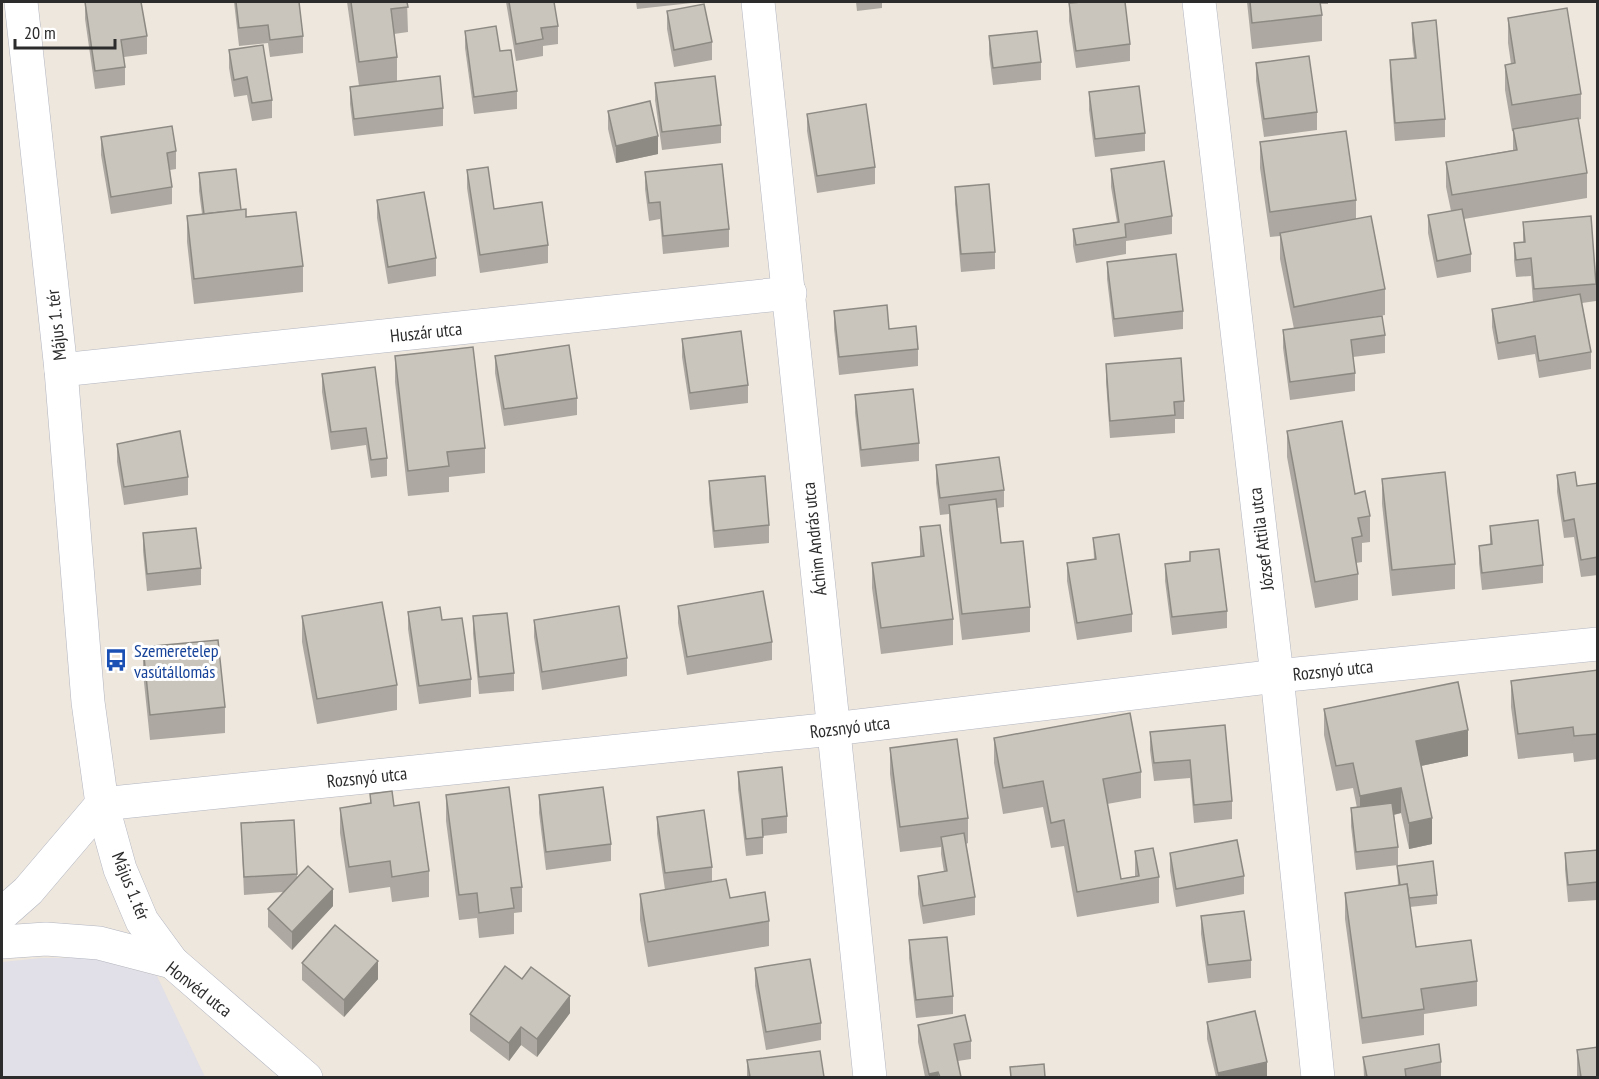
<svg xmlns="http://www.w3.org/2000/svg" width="1599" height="1079" font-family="'PT Sans Narrow',sans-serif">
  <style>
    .industrial { fill: #e1dfe7 }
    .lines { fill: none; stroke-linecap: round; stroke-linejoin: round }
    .street-casing { stroke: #b2b5c0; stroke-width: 34 }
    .secondary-casing { stroke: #b2b5c0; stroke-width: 34 }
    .street { stroke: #fff; stroke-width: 33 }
    .secondary { stroke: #fff; stroke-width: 33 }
    .wall { fill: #ada9a2 }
    .shaded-wall { fill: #8d8a84 }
    .building { fill: #c9c5bc; stroke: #8d8a84; stroke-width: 1.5 }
    .labels { text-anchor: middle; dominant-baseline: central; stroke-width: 6; stroke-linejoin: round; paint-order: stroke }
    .street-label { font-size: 18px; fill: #2c2c2c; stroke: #fff }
    .transit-label { font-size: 18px; fill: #164399; stroke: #fff; text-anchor: start }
  </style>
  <rect width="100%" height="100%" fill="#eee7de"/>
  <polygon class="industrial" points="41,958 91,958 157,976 205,1077 2,1077 2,962"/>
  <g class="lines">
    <g class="street-casing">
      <g id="street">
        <polyline points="21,2 61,370 88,702 102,804 120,869 142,921 172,962"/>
        <polyline points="758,2 870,1078"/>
        <polyline points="1199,2 1277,676 1318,1078"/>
        <polyline points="61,370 790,293"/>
        <polyline points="102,804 833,729 1277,676 1598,644"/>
        <polyline points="2,914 28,891 102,804"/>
      </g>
    </g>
    <g class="secondary-casing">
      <polyline id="secondary" points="2,942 46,939 99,943 172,962 306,1078"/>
    </g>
    <use href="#street" class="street"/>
    <use href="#secondary" class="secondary"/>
  </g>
  <g class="wall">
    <polygon points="85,2 147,36 147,54 124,57 125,67 125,85 95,89 85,19"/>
    <polygon points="234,2 299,2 303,36 303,53 270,57 268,43 239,46"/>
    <polygon points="347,2 407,2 408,32 394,34 397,57 397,81 443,108 443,126 354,136 350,104 350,87 359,86"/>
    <polygon points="506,2 554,2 558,26 558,44 543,46 543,56 516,61"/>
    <polygon points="636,2 701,2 637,9"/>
    <polygon points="856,2 882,2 882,8 857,11"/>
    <polygon points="1247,2 1328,2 1328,4 1320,4 1322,15 1322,41 1252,49"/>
    <polygon points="1069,3 1130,44 1130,61 1076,68 1069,21"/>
    <polygon points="667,11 712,42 712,60 674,67 667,29"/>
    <polygon points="1508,18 1581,94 1581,119 1578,120 1587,173 1587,198 1464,219 1471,254 1471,272 1437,278 1428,233 1428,215 1451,211 1446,187 1446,162 1513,150 1513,131 1512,131 1505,90 1505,65 1511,64 1508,43"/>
    <polygon points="1412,23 1445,119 1445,137 1395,141 1390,78 1390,60 1414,58 1412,40"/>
    <polygon points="465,31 500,51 517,91 517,109 474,114 465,48"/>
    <polygon points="989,36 1041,62 1041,80 993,85 989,54"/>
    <polygon points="229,50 272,100 272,118 252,121 247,95 234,97 229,68"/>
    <polygon points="1256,63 1317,112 1317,130 1264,137 1256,81"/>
    <polygon points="655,83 721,125 721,143 662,150 655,100"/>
    <polygon points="1089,92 1145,133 1145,151 1095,157 1089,110"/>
    <polygon points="608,111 658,154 616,163 608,129"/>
    <polygon points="807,114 875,167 875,184 817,193 807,131"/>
    <polygon points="101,137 176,151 176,169 170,170 172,187 172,204 111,214 101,155"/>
    <polygon points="1260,142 1356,200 1356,219 1385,289 1385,315 1362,319 1385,335 1385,353 1353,357 1355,373 1355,391 1290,400 1283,348 1283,330 1294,329 1280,259 1280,236 1270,237 1260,168"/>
    <polygon points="1111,169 1172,216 1172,234 1126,241 1126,254 1076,263 1073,246 1073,229 1117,222 1111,187"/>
    <polygon points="467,170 494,209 548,245 548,263 480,273 467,188"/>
    <polygon points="645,172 729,229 729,247 663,254 660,219 649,221 645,189"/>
    <polygon points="199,173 241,210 246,217 303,266 303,292 194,304 187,242 187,216 202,214 199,191"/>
    <polygon points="955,187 995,252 995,269 961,272 955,204"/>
    <polygon points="377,200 436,258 436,276 388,284 377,218"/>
    <polygon points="1523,222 1596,284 1596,301 1582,303 1591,352 1591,369 1539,378 1535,354 1498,360 1492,327 1492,309 1533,302 1531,276 1516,277 1514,261 1514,243 1523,243"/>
    <polygon points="1107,262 1183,311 1183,329 1114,337 1107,279"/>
    <polygon points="834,311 918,349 918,366 839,375 834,329"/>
    <polygon points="682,339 748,385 748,403 690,410 682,357"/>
    <polygon points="395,356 485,448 485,473 449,477 449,492 408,496 395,382"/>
    <polygon points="495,356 577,398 577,415 504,426 495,373"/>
    <polygon points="1106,364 1184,401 1184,419 1175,419 1175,433 1110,438 1106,382"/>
    <polygon points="375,367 387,458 387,476 371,478 366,445 331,450 322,392 322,374"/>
    <polygon points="855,395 919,443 919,461 861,467 855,413"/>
    <polygon points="1287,431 1355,494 1370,516 1370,542 1362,543 1362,562 1356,563 1358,574 1358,600 1315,608 1287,457"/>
    <polygon points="117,444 188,477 188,495 124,505 117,462"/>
    <polygon points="936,465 1004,490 1004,507 997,508 1001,543 1030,607 1030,632 962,640 949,530 949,514 940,515 936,483"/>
    <polygon points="1557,475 1577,486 1598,483 1598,575 1581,577 1574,537 1564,538 1557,492"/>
    <polygon points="1382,479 1455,564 1455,589 1392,596 1382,504"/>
    <polygon points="709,481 769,525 769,543 714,548 709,499"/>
    <polygon points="1490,526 1543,565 1543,583 1482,590 1479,563 1479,546 1490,545"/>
    <polygon points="920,527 953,619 953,645 881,654 872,588 872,563 920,557"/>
    <polygon points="143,533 201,568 201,585 147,591 143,551"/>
    <polygon points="1093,538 1132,614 1132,632 1077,640 1067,581 1067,563 1094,559"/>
    <polygon points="1190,552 1227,611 1227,628 1172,635 1165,581 1165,564 1190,561"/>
    <polygon points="678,606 772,642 772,660 687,675 678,623"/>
    <polygon points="408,612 442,620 471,679 471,697 419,704 408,629"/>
    <polygon points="302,616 397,685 397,710 317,724 302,642"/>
    <polygon points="473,616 514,673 514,691 479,694 473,634"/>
    <polygon points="534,620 627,658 627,676 542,690 534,637"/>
    <polygon points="143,647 225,707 225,733 150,740 143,673"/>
    <polygon points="1598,670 1598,759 1574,762 1573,753 1518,759 1511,707 1511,681"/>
    <polygon points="1324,709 1468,756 1421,766 1432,844 1409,849 1401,813 1394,815 1398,847 1398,865 1356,870 1351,826 1351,808 1357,808 1353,788 1336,791 1324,735"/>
    <polygon points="1225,725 1232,801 1232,819 1194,823 1190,778 1154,781 1150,750 1150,732"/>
    <polygon points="994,738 1141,772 1141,798 1107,804 1121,879 1135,876 1135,851 1159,877 1159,903 1077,917 1064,846 1051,848 1043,807 1003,814 994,763"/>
    <polygon points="890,748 968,818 968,843 966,844 975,897 975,915 923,924 918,894 918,876 944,872 941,854 941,847 900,852 890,774"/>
    <polygon points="738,772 787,816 787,833 763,836 763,854 746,856 738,789"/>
    <polygon points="370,794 394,806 429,871 429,897 392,902 390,887 349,893 340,833 340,808 370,803"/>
    <polygon points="446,795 522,887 522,912 514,913 514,934 479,938 477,918 459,920 446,821"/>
    <polygon points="539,795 611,844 611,861 546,870 539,813"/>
    <polygon points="657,817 712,867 712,882 730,898 769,921 769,946 648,967 640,920 640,894 665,890 657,834"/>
    <polygon points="241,823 297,874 297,878 333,906 292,950 268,927 268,909 283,892 244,895"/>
    <polygon points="1598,850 1598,900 1568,902 1565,870 1565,853"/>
    <polygon points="1170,853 1244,876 1244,894 1176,907 1170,871"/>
    <polygon points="1397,866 1437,895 1437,904 1410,907 1416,947 1477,981 1477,1006 1424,1014 1424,1035 1362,1044 1345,919 1345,893 1398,886"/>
    <polygon points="1201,916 1251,960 1251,978 1208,983 1201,934"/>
    <polygon points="909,940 953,996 953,1014 916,1018 909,958"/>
    <polygon points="302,963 378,979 344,1017 302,980"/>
    <polygon points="755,968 821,1023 821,1040 766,1050 755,986"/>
    <polygon points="570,1013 537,1057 521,1045 509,1061 470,1031 470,1014"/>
    <polygon points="1207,1022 1267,1077 1216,1077 1207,1039"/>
    <polygon points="918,1025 971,1041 971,1059 958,1061 961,1077 925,1077 918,1042"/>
    <polygon points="1577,1050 1598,1077 1577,1077"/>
    <polygon points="1363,1057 1441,1062 1441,1077 1364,1077"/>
    <polygon points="747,1060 824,1077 747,1077"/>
  </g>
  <g class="shaded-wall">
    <polygon points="658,136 658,154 616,163 616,146"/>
    <polygon points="1468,730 1468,756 1416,767 1416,741"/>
    <polygon points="1401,788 1401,813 1360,822 1360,796"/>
    <polygon points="1432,818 1432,844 1409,849 1409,823"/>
    <polygon points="333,889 333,906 292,950 292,932"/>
    <polygon points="378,961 378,979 344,1017 344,1000"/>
    <polygon points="570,996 570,1013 537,1057 537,1039"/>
    <polygon points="521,1027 521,1045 509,1061 509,1043"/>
    <polygon points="1267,1062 1267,1077 1218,1077 1218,1073"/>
    <polygon points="938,1072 938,1077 929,1077 929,1074"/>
  </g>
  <g class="building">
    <polygon points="85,2 141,2 147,36 121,40 125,67 95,71"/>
    <polygon points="236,2 299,2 303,36 270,40 268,25 239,28"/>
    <polygon points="351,2 407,2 408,7 391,9 397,57 359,62"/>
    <polygon points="509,2 554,2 558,26 541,28 543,39 516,44"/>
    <polygon points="1082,2 1125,2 1130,44 1076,51 1069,3"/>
    <polygon points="1250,2 1320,2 1322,15 1252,23"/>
    <polygon points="704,4 712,42 674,50 667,11"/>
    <polygon points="1567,8 1581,94 1512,105 1505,65 1515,63 1508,18"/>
    <polygon points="1436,20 1445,119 1395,123 1390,60 1416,58 1412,23"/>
    <polygon points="496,26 500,51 511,50 517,91 474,97 465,31"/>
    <polygon points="1037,31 1041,62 993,68 989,36"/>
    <polygon points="263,45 272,100 252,103 247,77 234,80 229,50"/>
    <polygon points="1309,56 1317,112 1264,119 1256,63"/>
    <polygon points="440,76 443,108 354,119 350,87"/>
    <polygon points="715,76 721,125 662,132 655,83"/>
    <polygon points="1139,86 1145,133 1095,139 1089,92"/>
    <polygon points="650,101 658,136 616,146 608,111"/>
    <polygon points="866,104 875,167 817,176 807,114"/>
    <polygon points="1578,118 1587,173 1452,195 1446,162 1517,150 1513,129"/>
    <polygon points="172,126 176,151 167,153 172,187 111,197 101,137"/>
    <polygon points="1346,131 1356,200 1270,212 1260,142"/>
    <polygon points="1164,161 1172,216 1125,224 1126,237 1076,245 1073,229 1119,222 1111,169"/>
    <polygon points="722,164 729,229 663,236 660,202 649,203 645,172"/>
    <polygon points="488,167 494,209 542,202 548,245 480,255 467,170"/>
    <polygon points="236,169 241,210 204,214 199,173"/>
    <polygon points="989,184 995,252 961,254 955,187"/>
    <polygon points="424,192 436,258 388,267 377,200"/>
    <polygon points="246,209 246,217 296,212 303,266 194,279 187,216"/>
    <polygon points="1462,209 1471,254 1437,261 1428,215"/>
    <polygon points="1371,216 1385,289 1294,307 1280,233"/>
    <polygon points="1591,216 1596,284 1534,289 1531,258 1516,260 1514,243 1525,242 1523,222"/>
    <polygon points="1176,254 1183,311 1114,319 1107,262"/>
    <polygon points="1580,294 1591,352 1539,361 1535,336 1498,343 1492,309"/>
    <polygon points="887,305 889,329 916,326 918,349 839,357 834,311"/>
    <polygon points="1382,316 1385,335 1351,340 1355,373 1290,382 1283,330"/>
    <polygon points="741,331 748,385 690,393 682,339"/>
    <polygon points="569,345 577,398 504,409 495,356"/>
    <polygon points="473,347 485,448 447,452 449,466 408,471 395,356"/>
    <polygon points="1181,358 1184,401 1174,402 1175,415 1110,421 1106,364"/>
    <polygon points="375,367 387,458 371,460 366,428 331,432 322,374"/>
    <polygon points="913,389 919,443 861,450 855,395"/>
    <polygon points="1342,421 1355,494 1365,491 1370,516 1358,518 1362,536 1352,538 1358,574 1315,582 1287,431"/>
    <polygon points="180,431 188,477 124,487 117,444"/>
    <polygon points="999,457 1004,490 940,498 936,465"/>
    <polygon points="1445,472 1455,564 1392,570 1382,479"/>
    <polygon points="1575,472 1577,486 1598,483 1598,557 1581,560 1574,519 1564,521 1557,475"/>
    <polygon points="765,476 769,525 714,531 709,481"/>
    <polygon points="996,499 1001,543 1023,541 1030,607 962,614 949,505"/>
    <polygon points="1538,520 1543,565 1482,573 1479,546 1492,544 1490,526"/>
    <polygon points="940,525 953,619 881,628 872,563 924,556 920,527"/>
    <polygon points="196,528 201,568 147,574 143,533"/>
    <polygon points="1119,534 1132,614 1077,623 1067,563 1096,559 1093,538"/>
    <polygon points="1219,549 1227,611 1172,617 1165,564 1190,561 1190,552"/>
    <polygon points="763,591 772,642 687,657 678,606"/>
    <polygon points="382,602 397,685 317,699 302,616"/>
    <polygon points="619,606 627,658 542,672 534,620"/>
    <polygon points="440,607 442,620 462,618 471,679 419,686 408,612"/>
    <polygon points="507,613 514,673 479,677 473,616"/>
    <polygon points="218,640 225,707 150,715 143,647"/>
    <polygon points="1598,670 1598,734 1574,736 1573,727 1518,734 1511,681"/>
    <polygon points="1458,682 1468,730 1416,741 1432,818 1409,823 1401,788 1360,796 1353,763 1336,766 1324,709"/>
    <polygon points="1130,713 1141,772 1103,779 1121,879 1139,876 1135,851 1153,848 1159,877 1077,892 1064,820 1051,823 1043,781 1003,788 994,738"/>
    <polygon points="1225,725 1232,801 1194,805 1190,760 1154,763 1150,732"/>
    <polygon points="957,739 968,818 900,827 890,748"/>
    <polygon points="782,767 787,816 762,819 763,837 746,839 738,772"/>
    <polygon points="509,787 522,887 511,888 514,908 479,913 477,893 459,895 446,795"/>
    <polygon points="603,787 611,844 546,852 539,795"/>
    <polygon points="392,791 394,806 419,802 429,871 392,877 390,861 349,867 340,808 371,803 370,794"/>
    <polygon points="1392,803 1398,847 1356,852 1351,808"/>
    <polygon points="704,810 712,867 665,873 657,817"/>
    <polygon points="294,820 297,874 244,877 241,823"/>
    <polygon points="964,833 975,897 923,906 918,876 947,871 941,837"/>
    <polygon points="1237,840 1244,876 1176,889 1170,853"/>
    <polygon points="1598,850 1598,882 1568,885 1565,853"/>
    <polygon points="1433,861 1437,895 1409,898 1407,884 1400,885 1397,866"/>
    <polygon points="308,866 333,889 292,932 268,909"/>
    <polygon points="726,879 730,898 765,892 769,921 648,942 640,894"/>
    <polygon points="1407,884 1416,947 1471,940 1477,981 1421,989 1424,1009 1362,1018 1345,893"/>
    <polygon points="1244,911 1251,960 1208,965 1201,916"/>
    <polygon points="335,925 378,961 344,1000 302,963"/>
    <polygon points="947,937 953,996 916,1000 909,940"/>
    <polygon points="810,959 821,1023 766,1032 755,968"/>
    <polygon points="505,966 522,979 531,967 570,996 537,1039 521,1027 509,1043 470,1014"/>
    <polygon points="1255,1011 1267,1062 1218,1073 1207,1022"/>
    <polygon points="965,1015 971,1041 954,1044 961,1077 940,1077 938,1072 929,1074 918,1025"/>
    <polygon points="1439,1044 1441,1062 1405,1069 1406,1077 1367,1077 1363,1057"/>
    <polygon points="1598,1047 1598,1077 1581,1077 1577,1050"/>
    <polygon points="820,1051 824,1077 750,1077 747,1060"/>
    <polygon points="1044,1064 1045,1077 1011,1077 1010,1067"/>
  </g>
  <defs>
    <g id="bus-bare" transform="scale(1.8)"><path d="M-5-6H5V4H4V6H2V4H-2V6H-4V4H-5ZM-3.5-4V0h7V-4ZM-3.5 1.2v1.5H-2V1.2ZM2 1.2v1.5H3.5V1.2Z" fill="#1a4fb4" stroke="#fff" stroke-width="2.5" paint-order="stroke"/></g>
  </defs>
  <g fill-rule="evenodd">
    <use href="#bus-bare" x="116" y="660"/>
  </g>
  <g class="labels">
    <g class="street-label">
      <text transform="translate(56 325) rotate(-96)">Május 1. tér</text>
      <text transform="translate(426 332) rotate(-6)">Huszár utca</text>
      <text transform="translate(814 539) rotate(-96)">Áchim András utca</text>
      <text transform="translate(1261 539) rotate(-97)">József Attila utca</text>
      <text transform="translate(1333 670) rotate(-6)">Rozsnyó utca</text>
      <text transform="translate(850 727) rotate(-7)">Rozsnyó utca</text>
      <text transform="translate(367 777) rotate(-6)">Rozsnyó utca</text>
      <text transform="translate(131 886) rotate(68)">Május 1. tér</text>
      <text transform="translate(199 989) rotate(38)">Honvéd utca</text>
    </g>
    <g class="transit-label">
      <text x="134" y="650">Szemeretelep<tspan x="134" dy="21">vasútállomás</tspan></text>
    </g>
  </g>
  <rect width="1599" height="1079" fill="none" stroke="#2c2c2c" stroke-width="6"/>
  <path d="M15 39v9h100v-9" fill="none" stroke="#2c2c2c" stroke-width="3"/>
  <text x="24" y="39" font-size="18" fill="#2c2c2c" stroke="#ffffff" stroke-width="4.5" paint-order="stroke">20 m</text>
</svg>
